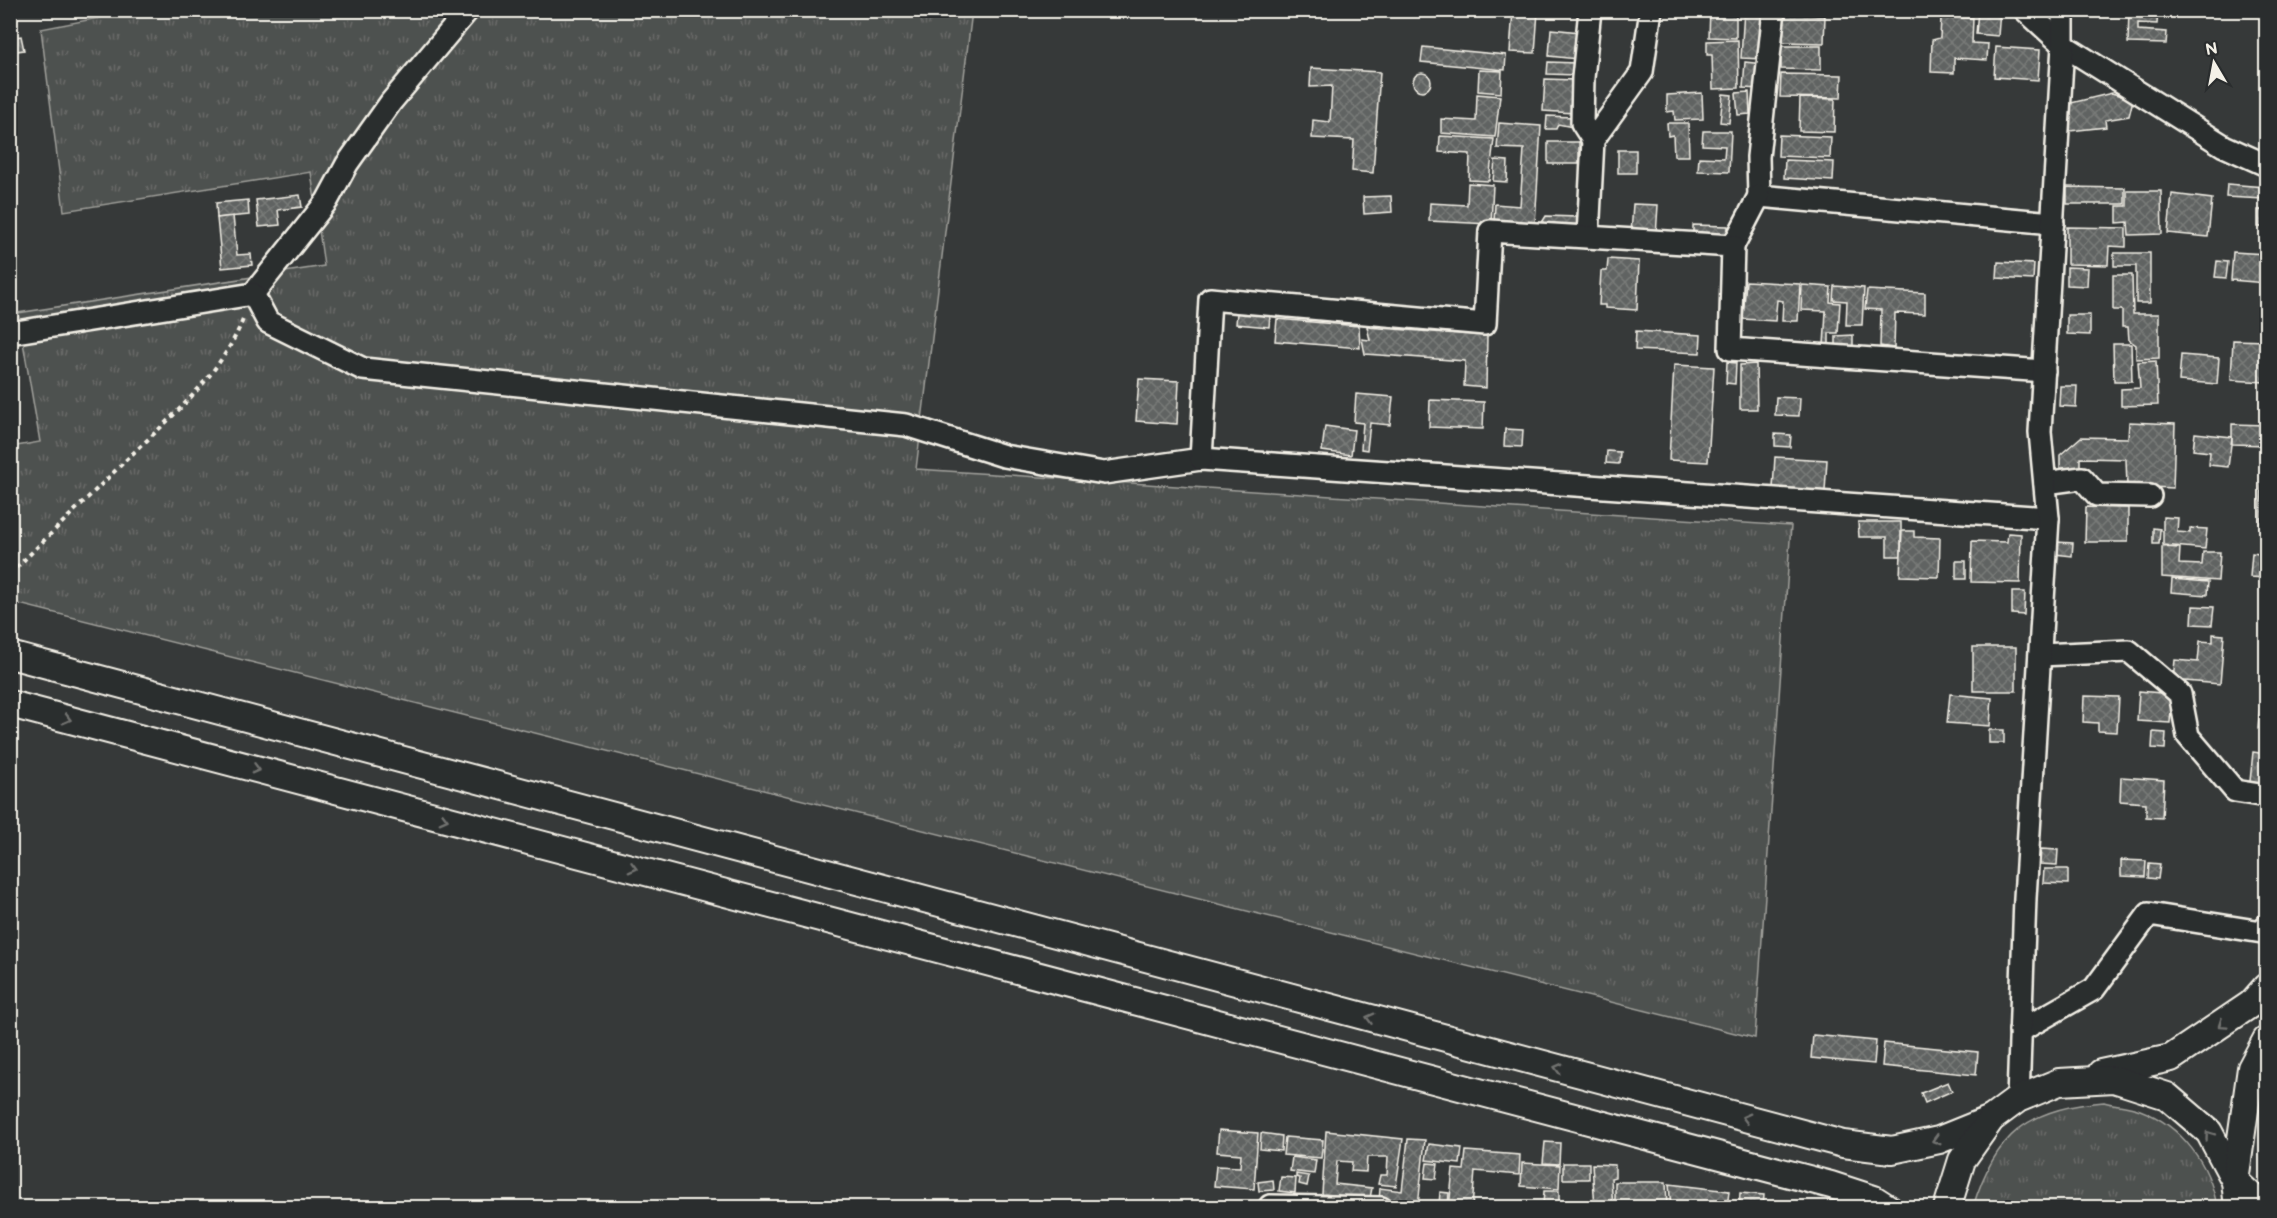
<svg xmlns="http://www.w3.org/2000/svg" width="2277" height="1218" font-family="'Balsamiq Sans',sans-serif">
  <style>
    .grass { fill: url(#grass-tufts); stroke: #a1a19c; stroke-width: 1.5 }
    .building { fill: url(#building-cross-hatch); stroke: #f4f1e8; stroke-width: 1.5 }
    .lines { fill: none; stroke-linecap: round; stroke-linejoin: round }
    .minor-casing { stroke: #f4f1e8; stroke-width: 26 }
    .major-casing { stroke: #f4f1e8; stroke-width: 30 }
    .path { stroke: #f4f1e8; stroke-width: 4; stroke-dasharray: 4.5 4.5; stroke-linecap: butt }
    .minor { stroke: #2a2d2e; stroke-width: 21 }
    .major { stroke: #2a2d2e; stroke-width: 26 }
    .oneway { stroke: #71726f }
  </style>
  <defs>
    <pattern id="grass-tufts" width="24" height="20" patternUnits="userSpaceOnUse" patternTransform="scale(1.5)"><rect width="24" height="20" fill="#4e514f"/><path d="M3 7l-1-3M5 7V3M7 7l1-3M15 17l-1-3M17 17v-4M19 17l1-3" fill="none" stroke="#686a68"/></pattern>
    <pattern id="building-cross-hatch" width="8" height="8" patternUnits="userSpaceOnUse" patternTransform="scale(1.5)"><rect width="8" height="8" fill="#616362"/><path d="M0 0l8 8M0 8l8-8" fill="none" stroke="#787a78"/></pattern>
  </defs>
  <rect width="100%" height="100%" fill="#363939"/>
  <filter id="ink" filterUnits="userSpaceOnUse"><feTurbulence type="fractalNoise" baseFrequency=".0167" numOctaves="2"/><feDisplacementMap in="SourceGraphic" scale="12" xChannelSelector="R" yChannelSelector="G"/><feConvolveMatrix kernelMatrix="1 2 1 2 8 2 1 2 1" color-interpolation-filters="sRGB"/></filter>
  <g filter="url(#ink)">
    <g class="grass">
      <polygon points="139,10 972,11 916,469 1791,526 1755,1038 11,602 11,447 40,442 18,313 324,266 311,172 64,211 41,29"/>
      <path d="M2104,1102C2115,1105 2129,1106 2140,1110C2182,1126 2210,1164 2217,1207H1973C1995,1134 2028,1108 2104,1102Z"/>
    </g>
    <g class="building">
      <polygon points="1513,10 1538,11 1535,53 1510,52"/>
      <polygon points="1710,10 1736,10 1736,38 1709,37"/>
      <polygon points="1744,10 1767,11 1763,59 1741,58"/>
      <polygon points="1978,10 2000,10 1998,36 1976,34"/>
      <polygon points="2129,10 2158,10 2157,24 2138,23 2138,30 2167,32 2166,44 2128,43"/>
      <polygon points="1784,14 1825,16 1824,43 1783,42"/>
      <polygon points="1941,17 1973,18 1972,43 1988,44 1987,60 1954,58 1954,73 1931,72 1932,40 1940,38"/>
      <polygon points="1551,29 1580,32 1577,59 1549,56"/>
      <polygon points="21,36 24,50 10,52 10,38"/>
      <polygon points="1738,40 1739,88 1713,89 1712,55 1707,55 1707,41"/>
      <polygon points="1781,46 1821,46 1821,70 1781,69"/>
      <polygon points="1423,47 1506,55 1505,70 1421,62"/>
      <polygon points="1996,47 2040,50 2038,80 1994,77"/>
      <polygon points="1548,62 1576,63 1576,75 1547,74"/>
      <polygon points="1745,62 1763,64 1761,89 1743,88"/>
      <polygon points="1311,68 1380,72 1373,173 1352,171 1354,140 1312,138 1313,120 1330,122 1332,86 1310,87"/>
      <polygon points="1479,70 1502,71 1501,93 1478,91"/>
      <circle cx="1422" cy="82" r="9"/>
      <polygon points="1781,74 1842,75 1841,98 1780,97"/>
      <polygon points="1545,79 1575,80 1573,113 1543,111"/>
      <polygon points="1749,92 1750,114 1738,115 1736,93"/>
      <polygon points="1702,93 1703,119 1675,120 1674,111 1667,112 1667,95"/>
      <polygon points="2112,93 2133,100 2129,116 2105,120 2106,127 2070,131 2071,103"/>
      <polygon points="1477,94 1500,96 1495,137 1441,133 1441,119 1476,121"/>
      <polygon points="1723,94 1732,95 1729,123 1720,122"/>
      <polygon points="1800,98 1835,99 1834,132 1799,131"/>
      <polygon points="1547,116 1573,117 1573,127 1558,124 1556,129 1546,129"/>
      <polygon points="1499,123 1541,126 1535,224 1494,221 1495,204 1520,206 1524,149 1497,148"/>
      <polygon points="1667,123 1688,123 1689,156 1674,156 1673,135 1668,136"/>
      <polygon points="1703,131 1731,131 1729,172 1698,171 1699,157 1724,158 1725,146 1702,145"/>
      <polygon points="1779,135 1831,137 1830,158 1778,156"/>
      <polygon points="1440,136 1494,139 1489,181 1469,180 1470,154 1439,152"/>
      <rect x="1548" y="142" width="31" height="22"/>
      <rect x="1618" y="150" width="18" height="23"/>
      <polygon points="1495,160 1508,161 1507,182 1493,181"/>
      <polygon points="1785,160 1834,162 1833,181 1784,178"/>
      <polygon points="1468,183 1493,185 1491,224 1429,221 1430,203 1467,205"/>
      <polygon points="2227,184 2265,187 2264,199 2226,197"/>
      <polygon points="2067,187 2125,188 2125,204 2067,204"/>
      <polygon points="2127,191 2161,191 2162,234 2129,235 2128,222 2117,223 2117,206 2127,206"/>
      <polygon points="2172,194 2212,199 2208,237 2168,233"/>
      <polygon points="300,195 302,207 278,210 280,225 259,227 256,200"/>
      <polygon points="1391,196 1392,212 1364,214 1363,197"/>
      <polygon points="248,200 249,215 217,218 216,203"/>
      <polygon points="1633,204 1658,205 1656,236 1631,235"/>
      <rect x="2258" y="210" width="8" height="17"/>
      <polygon points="233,216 237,255 251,254 252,265 222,268 217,218"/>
      <polygon points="1546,216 1577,217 1577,230 1541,224"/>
      <polygon points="1693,225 1728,226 1728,242 1693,240"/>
      <polygon points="2067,227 2126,228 2126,247 2109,246 2108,265 2067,264"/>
      <polygon points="2233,252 2266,254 2266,283 2231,280"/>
      <polygon points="2114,253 2150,253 2150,303 2136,303 2136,266 2114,266"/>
      <polygon points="1608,259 1639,261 1637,310 1605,308 1605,305 1599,305 1601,271 1607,271"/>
      <polygon points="2217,261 2228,262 2226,278 2215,277"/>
      <polygon points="1998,262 2034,264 2033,280 1997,278"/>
      <polygon points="2067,267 2088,268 2087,286 2067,285"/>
      <polygon points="2113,275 2132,275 2133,314 2159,314 2159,358 2136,359 2136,345 2129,340 2128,327 2122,327 2122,310 2113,310"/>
      <polygon points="1746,281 1800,284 1798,321 1782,321 1783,301 1777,300 1775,321 1743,319"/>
      <polygon points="1802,285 1831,287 1830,302 1840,303 1838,333 1829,333 1829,345 1824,345 1826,311 1801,310"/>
      <polygon points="1834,286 1864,288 1862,325 1846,325 1847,301 1833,300"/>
      <polygon points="1867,290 1925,293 1925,314 1895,313 1894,348 1880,346 1881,310 1865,309"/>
      <polygon points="1237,313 1270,316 1269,327 1236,324"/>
      <polygon points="2067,315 2090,315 2090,335 2067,334"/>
      <polygon points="1277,319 1359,326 1360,348 1275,341"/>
      <polygon points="1367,327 1487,336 1486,388 1464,386 1465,361 1365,354 1362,339 1370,340"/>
      <polygon points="1636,331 1701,335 1700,353 1635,350"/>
      <polygon points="1853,335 1853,346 1836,347 1836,336"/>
      <polygon points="2233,340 2266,341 2265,382 2231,380"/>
      <polygon points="2113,344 2131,344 2132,381 2114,381"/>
      <polygon points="2181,355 2219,358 2217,384 2179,381"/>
      <polygon points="2156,361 2158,405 2121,406 2121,389 2140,388 2138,362"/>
      <polygon points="1727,362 1736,363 1735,384 1726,383"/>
      <polygon points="1756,364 1757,409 1740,409 1740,365"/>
      <polygon points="1674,365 1714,367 1708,462 1669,460"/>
      <polygon points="1139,379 1179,381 1177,424 1136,421"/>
      <polygon points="2060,386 2077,386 2076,407 2059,406"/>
      <polygon points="1356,394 1393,397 1390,425 1370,423 1367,450 1361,449 1363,423 1354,422"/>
      <polygon points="1776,397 1800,398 1799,416 1775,415"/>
      <polygon points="1430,400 1484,402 1483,429 1429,427"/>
      <polygon points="2129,422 2175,424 2173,488 2127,486 2126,459 2080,458 2080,469 2060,468 2060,455 2081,437 2128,438"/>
      <polygon points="2232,424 2266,425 2266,445 2232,444"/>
      <polygon points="1325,426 1354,430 1351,455 1322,451"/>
      <polygon points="1505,429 1523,430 1522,447 1504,446"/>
      <polygon points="2195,433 2232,437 2228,467 2209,465 2210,452 2193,450"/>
      <polygon points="1775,434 1791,435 1790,447 1775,446"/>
      <polygon points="1607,451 1620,452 1619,464 1606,463"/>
      <polygon points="1775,457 1827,460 1825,491 1773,488"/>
      <polygon points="2262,468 2266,468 2266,529 2260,528"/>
      <polygon points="2086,507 2128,508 2128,542 2085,542"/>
      <polygon points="2163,517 2178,518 2177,532 2190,533 2190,528 2207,529 2205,549 2163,545"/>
      <polygon points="1858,522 1901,522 1901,556 1887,556 1887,537 1859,537"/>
      <polygon points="2153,528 2160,529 2159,544 2153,544"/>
      <polygon points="1902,531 1914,531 1914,537 1940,538 1939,577 1900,576"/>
      <polygon points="2008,533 2021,534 2020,583 1971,582 1972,541 2007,542"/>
      <polygon points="2056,542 2073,543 2072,556 2055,554"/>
      <polygon points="2162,547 2180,548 2179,564 2202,565 2203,552 2220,552 2218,581 2162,577"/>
      <polygon points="2252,553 2266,555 2266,578 2250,577"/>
      <rect x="1956" y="561" width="10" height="18"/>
      <polygon points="2172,579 2208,582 2207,595 2171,592"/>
      <polygon points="2012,592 2025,592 2024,615 2012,614"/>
      <polygon points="2193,606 2214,607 2212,625 2192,624"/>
      <polygon points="2213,634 2224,635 2220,684 2173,680 2175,660 2198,662 2200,641 2213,642"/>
      <rect x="1973" y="647" width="43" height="44"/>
      <polygon points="2139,691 2172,694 2170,723 2137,721"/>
      <polygon points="1950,694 1992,698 1990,726 1947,723"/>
      <polygon points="2084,696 2119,697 2117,732 2098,731 2098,723 2083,722"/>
      <polygon points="2260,706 2266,707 2266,729 2258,728"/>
      <rect x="1989" y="730" width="15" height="13"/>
      <polygon points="2153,732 2166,733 2165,749 2152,748"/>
      <polygon points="2253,752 2266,754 2266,792 2249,791"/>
      <polygon points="2121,777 2164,780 2162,818 2146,817 2146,803 2120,801"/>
      <polygon points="2041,849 2058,850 2057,865 2040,864"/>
      <polygon points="2121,860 2146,861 2145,877 2121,876"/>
      <polygon points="2149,863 2160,864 2158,879 2148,878"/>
      <polygon points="2044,869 2068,869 2068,884 2043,883"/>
      <polygon points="1813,1035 1876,1041 1874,1064 1811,1058"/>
      <polygon points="1884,1043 1978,1052 1976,1075 1882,1066"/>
      <polygon points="1948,1082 1952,1091 1925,1103 1921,1093"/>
      <polygon points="1219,1130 1258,1133 1254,1189 1214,1186 1216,1166 1240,1167 1241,1154 1217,1152"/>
      <polygon points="1326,1131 1403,1139 1396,1186 1378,1184 1380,1175 1387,1175 1388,1157 1367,1157 1366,1172 1351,1171 1352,1162 1337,1161 1335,1184 1372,1188 1370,1198 1322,1194"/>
      <polygon points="1261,1133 1282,1136 1281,1151 1260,1149"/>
      <polygon points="1285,1137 1323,1140 1321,1158 1283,1155"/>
      <polygon points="1408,1139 1425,1140 1418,1206 1379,1202 1380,1188 1402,1191"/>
      <polygon points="1545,1142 1560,1143 1559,1164 1543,1163"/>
      <polygon points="1429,1144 1462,1148 1460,1164 1426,1160"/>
      <polygon points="1466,1151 1520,1155 1519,1175 1475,1171 1472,1208 1449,1208 1453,1169 1464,1170"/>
      <polygon points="1292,1157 1316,1160 1314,1174 1290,1171"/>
      <polygon points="1427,1163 1438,1164 1436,1179 1425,1178"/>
      <polygon points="1522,1163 1560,1165 1559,1189 1521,1186"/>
      <rect x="1563" y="1163" width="26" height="16"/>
      <polygon points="1592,1164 1615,1165 1615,1177 1611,1178 1613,1208 1595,1208"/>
      <polygon points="1296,1174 1309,1176 1307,1186 1299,1184 1300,1178 1296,1177"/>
      <polygon points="1281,1177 1296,1178 1295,1193 1279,1191"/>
      <polygon points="1273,1180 1274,1190 1259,1191 1258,1182"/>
      <polygon points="1615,1182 1666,1182 1667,1208 1615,1208"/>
      <polygon points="1669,1184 1729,1191 1727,1208 1671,1208"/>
      <polygon points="1544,1191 1559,1191 1559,1208 1517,1208 1517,1204 1543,1205"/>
      <polygon points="1440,1192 1449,1193 1448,1206 1439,1205"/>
      <polygon points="1740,1193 1764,1195 1763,1208 1739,1208"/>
      <polygon points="1566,1200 1582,1201 1582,1208 1561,1208 1566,1207"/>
    </g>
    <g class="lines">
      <g class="minor-casing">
        <g id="minor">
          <polyline points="1590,10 1583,78 1582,123 1593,140"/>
          <polyline points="1774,10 1758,157 1759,196 2053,223"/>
          <polyline points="2025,10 2063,45 2224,146 2266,165"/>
          <polyline points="1588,237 1593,140 1642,72 1651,10"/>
          <polyline points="1733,246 1759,196"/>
          <polyline points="253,294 327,201 347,164 391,102 468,10"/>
          <polyline points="10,333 253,294 268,322 363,369 906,425 1004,456 1104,473 1201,459 2048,518"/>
          <polyline points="1201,459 1210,299 1485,324 1490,231 1733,246 1730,349 2044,371"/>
          <polyline points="2045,483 2082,478 2097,495 2150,496"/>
          <polyline points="2040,655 2129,651 2180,694 2188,736 2235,791 2266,796"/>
          <polyline points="2020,1031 2094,989 2149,914 2262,932 2266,926"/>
          <polyline points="2018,1099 2025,898 2048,518 2040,432 2063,45 2063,10"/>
          <polyline points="1270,1206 1381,1208"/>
        </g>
      </g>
      <g class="major-casing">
        <g id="major">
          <polyline points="10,655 1843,1144 1892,1150 1939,1140 1991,1119"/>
          <polyline points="10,704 1831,1185 1874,1199 1888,1208"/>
          <polyline points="2101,1073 2171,1058 2251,1004 2266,987"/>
          <polyline points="1947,1208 1962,1160 1991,1119 2018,1099 2059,1082 2114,1079 2167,1096 2209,1132 2235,1181 2238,1208"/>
          <polyline points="2264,1208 2235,1181 2251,1068 2266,1040"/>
        </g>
      </g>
      <path class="path" d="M10,574C48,536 87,499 125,461C170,418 221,376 244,317"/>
      <use href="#minor" class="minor"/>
      <use href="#major" class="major"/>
    </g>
    <defs><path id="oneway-chevron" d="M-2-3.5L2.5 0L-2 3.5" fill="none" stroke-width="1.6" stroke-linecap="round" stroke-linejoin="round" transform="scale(1.5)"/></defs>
    <g class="oneway">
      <use href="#oneway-chevron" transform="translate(67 719) rotate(15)"/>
      <use href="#oneway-chevron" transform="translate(256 769) rotate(15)"/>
      <use href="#oneway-chevron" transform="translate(444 819) rotate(15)"/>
      <use href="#oneway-chevron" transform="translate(633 868) rotate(15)"/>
      <use href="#oneway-chevron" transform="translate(1370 1018) rotate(-165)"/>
      <use href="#oneway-chevron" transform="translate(2222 1024) rotate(146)"/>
      <use href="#oneway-chevron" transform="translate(1558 1068) rotate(-165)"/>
      <use href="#oneway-chevron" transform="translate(1746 1118) rotate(-165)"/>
      <use href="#oneway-chevron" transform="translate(2209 1135) rotate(-126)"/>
      <use href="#oneway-chevron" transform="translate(1936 1140) rotate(164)"/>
    </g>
  </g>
  <rect width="2277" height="1218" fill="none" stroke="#2a2d2e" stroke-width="36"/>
  <rect x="18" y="18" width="2241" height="1182" fill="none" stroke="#f4f1e8" stroke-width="2" filter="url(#ink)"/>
  <g transform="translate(2214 63) rotate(350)" stroke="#2a2d2e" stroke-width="4.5" paint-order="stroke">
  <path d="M0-4.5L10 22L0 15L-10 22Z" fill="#f4f1e8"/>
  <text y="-9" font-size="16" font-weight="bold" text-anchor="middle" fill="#f4f1e8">N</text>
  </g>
</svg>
